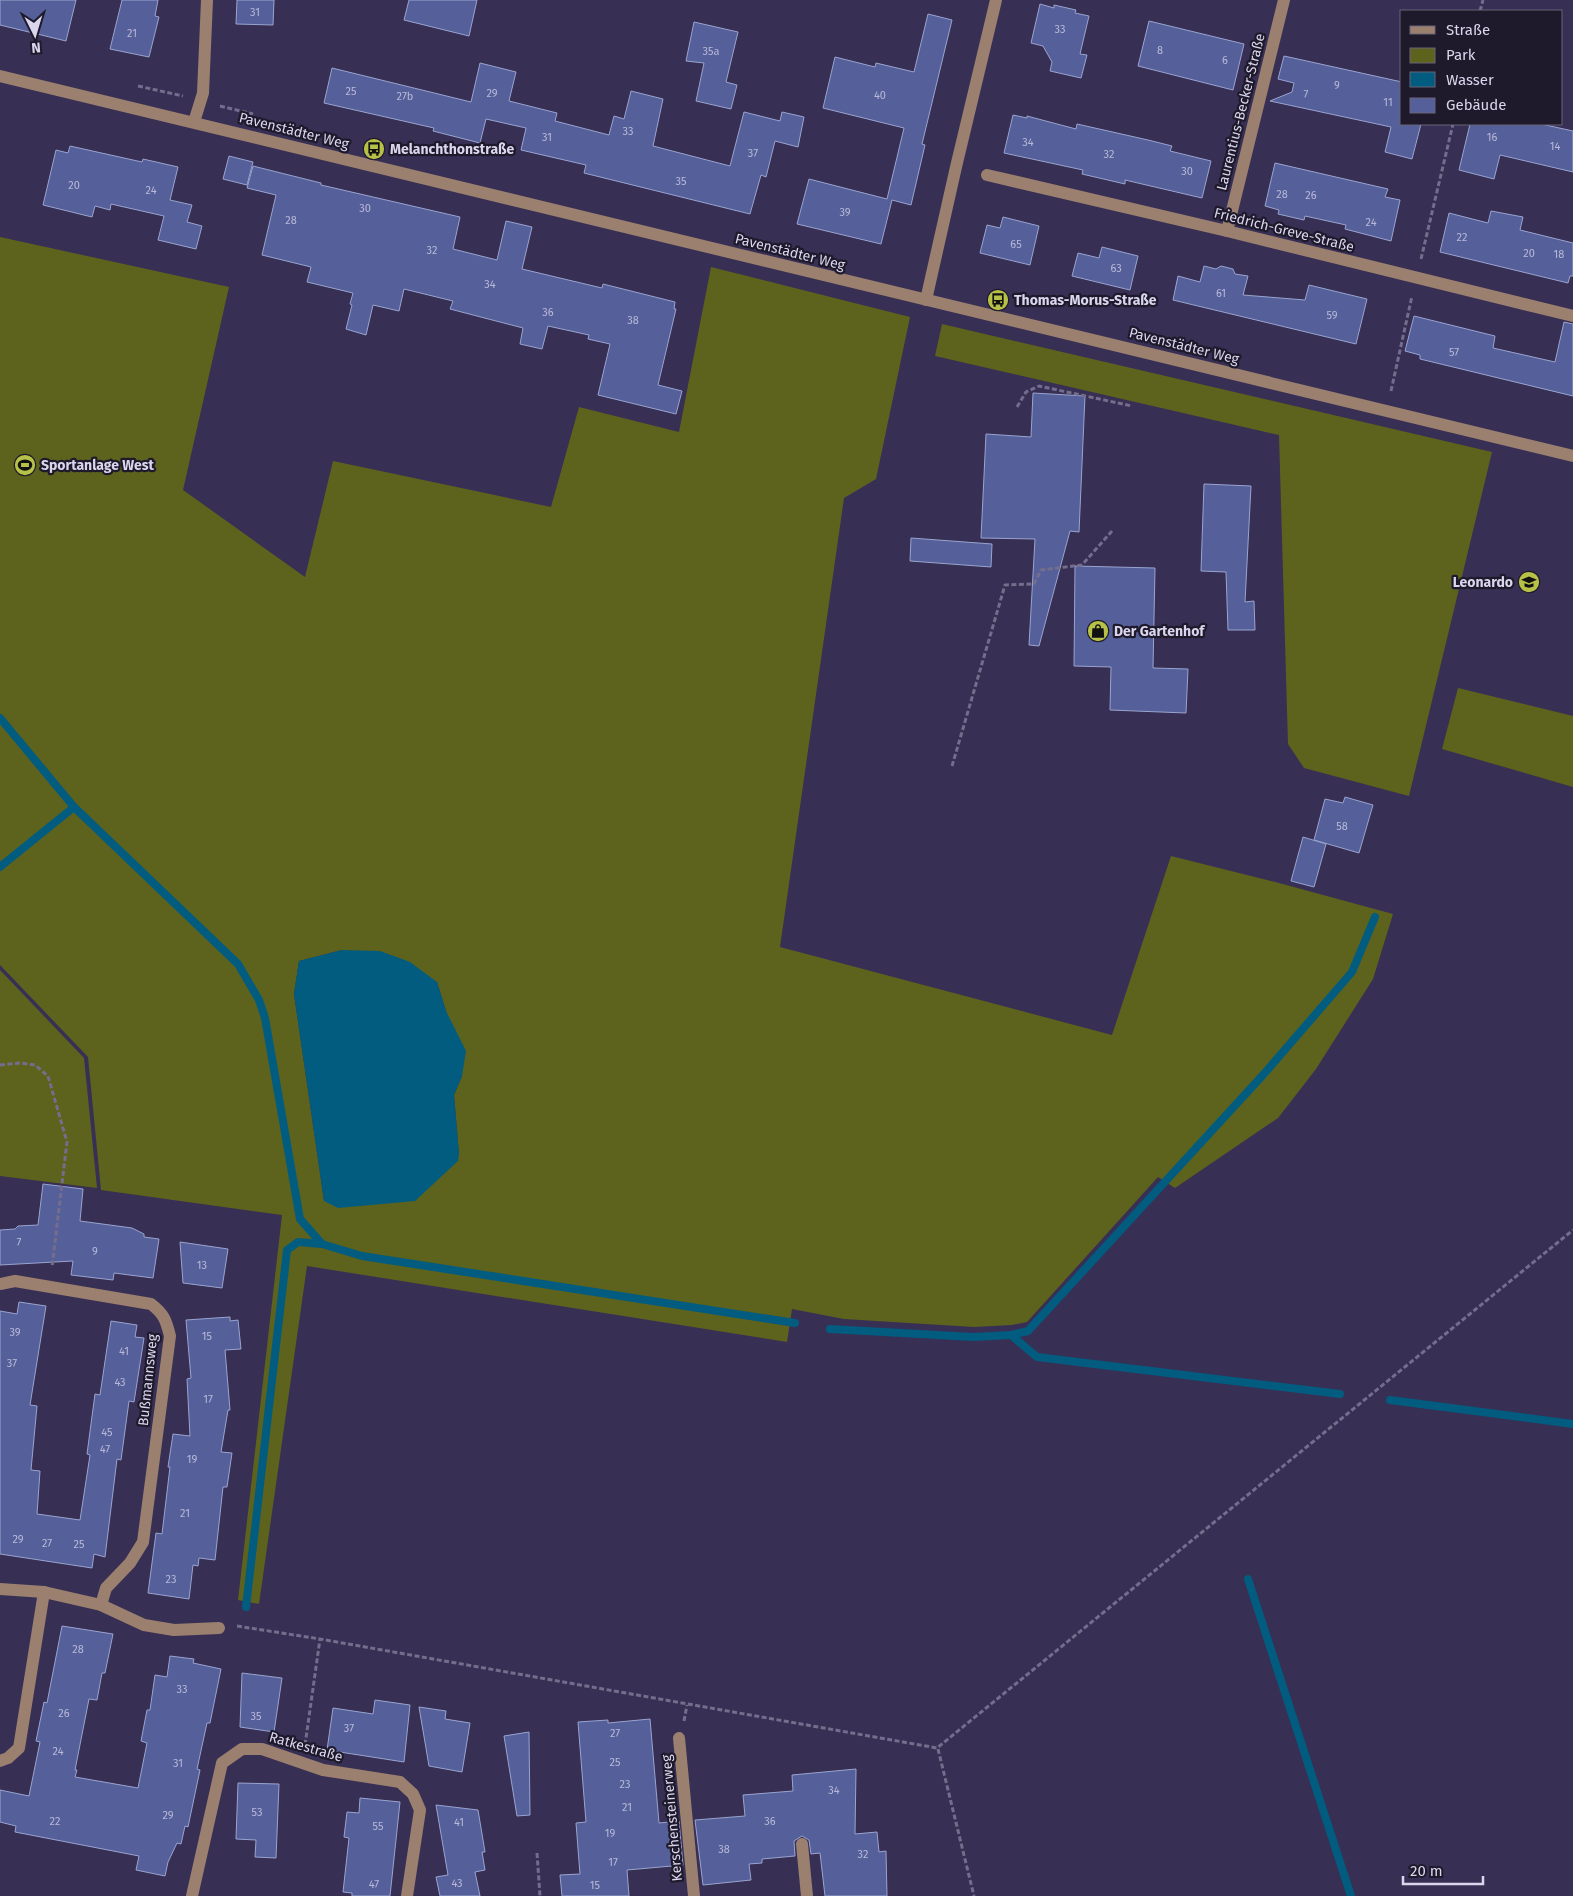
<svg xmlns="http://www.w3.org/2000/svg" width="1573" height="1896" font-family="'Fira Sans',sans-serif">
  <style>
    .green { fill: #5d631d; fill-rule: evenodd }
    .water { fill: #025c80 }
    .lines { fill: none; stroke-linecap: round; stroke-linejoin: round }
    .stream { stroke: #025c80; stroke-width: 8 }
    .building { fill: #55609a; stroke: #9aa4d0 }
    .path { stroke: #746d8c; stroke-width: 3; stroke-dasharray: 5 2.5; stroke-linecap: butt }
    .minor { stroke: #9b806f; stroke-width: 12 }
    .labels { text-anchor: middle; dominant-baseline: central; stroke-width: 4.5; stroke-linejoin: round; paint-order: stroke }
    .number-label { font-size: 11px; fill: #b9b8d8 }
    .street-label { font-size: 14px; fill: #dad6ed; stroke: #1e1a2b }
    .poi-label { font-size: 14px; font-weight: bold; fill: #dad6ed; stroke: #1e1a2b; text-anchor: start }
  </style>
  <rect width="100%" height="100%" fill="#382f54"/>
  <g class="green">
    <path d="M0,237L229,287L183,490L305,577L333,461L551,507L579,407L679,432L711,267L910,317L876,479L844,498L780,947L1112,1035L1171,856L1279,883L1393,914L1373,979L1316,1069L1278,1118L1175,1188L1158,1177L1027,1322L1012,1325L974,1327L844,1319L792,1309L787,1342L307,1266L259,1604L238,1600L282,1215L101,1190L88,1057L0,965ZM342,950L437,982L446,1011L462,1076L454,1095L459,1154L324,1201L294,994L299,961Z"/>
    <polygon points="942,324 1492,452 1409,796 1304,768 1288,744 1279,435 935,356"/>
    <polygon points="1458,688 1573,716 1573,787 1442,749"/>
    <polygon points="0,970 84,1058 97,1188 0,1176"/>
  </g>
  <polygon class="water" points="342,950 380,951 410,962 437,982 446,1011 466,1051 462,1076 454,1095 459,1154 458,1161 415,1201 338,1208 324,1201 294,994 299,961"/>
  <g class="lines">
    <g class="stream">
      <polyline points="0,718 74,807 238,964 259,1000 265,1018 300,1219 322,1244 362,1256 795,1323"/>
      <polyline points="0,867 74,807"/>
      <polyline points="830,1329 973,1337 1011,1335 1028,1331 1263,1075 1352,972 1375,917"/>
      <polyline points="1011,1335 1037,1357 1340,1394"/>
      <polyline points="1390,1400 1573,1424"/>
      <polyline points="1248,1579 1351,1896"/>
      <polyline points="246,1607 287,1250 298,1242 322,1244"/>
    </g>
  </g>
  <g class="building">
    <polygon points="0,0 76,0 66,41 0,25"/>
    <polygon points="122,0 158,0 155,16 159,17 149,57 110,49"/>
    <polygon points="237,0 274,0 273,25 236,24"/>
    <polygon points="409,0 477,0 469,36 404,20"/>
    <polygon points="1040,4 1054,8 1054,5 1076,10 1075,13 1089,16 1080,54 1087,55 1081,78 1050,71 1052,62 1043,46 1031,43"/>
    <polygon points="928,14 952,20 922,144 925,145 911,205 892,200 881,244 797,224 809,179 887,199 904,128 823,108 835,57 875,67 876,63 914,72"/>
    <polygon points="1149,21 1244,44 1233,90 1138,66"/>
    <polygon points="694,22 738,32 726,82 737,85 731,109 696,101 704,63 686,61"/>
    <polygon points="1284,56 1402,82 1402,124 1421,124 1412,159 1385,152 1391,127 1270,101 1292,92 1294,83 1278,79"/>
    <polygon points="480,63 516,72 509,101 557,113 555,121 609,135 614,116 624,119 631,91 663,99 653,146 730,166 744,112 780,121 782,112 804,117 798,147 775,141 766,177 761,175 750,214 584,173 586,165 521,150 526,128 486,119 480,143 433,131 434,128 324,103 332,68 471,102"/>
    <polygon points="1013,115 1027,118 1027,116 1076,129 1077,124 1148,140 1172,146 1170,151 1211,161 1202,198 1125,180 1125,184 1082,174 1083,170 1004,153"/>
    <polygon points="1470,124 1541,124 1573,131 1573,172 1500,155 1494,179 1459,170"/>
    <polygon points="70,146 142,162 143,159 178,167 170,200 192,205 187,222 202,226 196,249 158,240 164,216 111,204 110,210 95,206 92,217 43,205 56,150 68,153"/>
    <polygon points="229,156 253,162 247,185 223,179"/>
    <polygon points="1275,163 1388,189 1385,197 1400,200 1391,241 1345,229 1346,225 1305,216 1304,220 1278,214 1279,210 1265,206"/>
    <polygon points="253,166 321,183 321,185 460,217 453,249 497,260 506,221 532,227 522,269 602,288 603,284 675,302 674,309 676,309 658,385 682,391 676,414 598,395 610,344 588,339 589,335 548,326 542,349 520,344 523,328 450,309 453,301 404,289 399,311 373,305 366,335 346,329 352,305 350,304 353,293 307,282 311,267 262,255 276,195 247,188"/>
    <polygon points="1491,211 1523,217 1520,230 1573,243 1573,276 1570,276 1568,283 1440,252 1449,213 1488,223"/>
    <polygon points="1003,217 1039,226 1030,265 980,253 987,225 1000,228"/>
    <polygon points="1102,247 1138,256 1130,290 1072,276 1078,253 1099,258"/>
    <polygon points="1204,266 1216,269 1221,266 1233,269 1235,274 1248,276 1243,295 1305,300 1309,285 1367,299 1356,344 1173,300 1178,276 1200,282"/>
    <polygon points="1414,316 1495,336 1493,348 1555,362 1564,322 1573,324 1573,396 1420,359 1420,355 1405,351"/>
    <polygon points="1033,393 1085,396 1079,532 1070,531 1039,646 1029,645 1035,539 981,538 986,434 1031,437"/>
    <polygon points="1204,484 1251,486 1245,602 1254,601 1255,630 1228,630 1226,572 1201,571"/>
    <polygon points="911,538 992,544 991,567 910,561"/>
    <polygon points="1075,566 1155,568 1153,668 1188,669 1186,713 1110,710 1111,667 1074,666"/>
    <polygon points="1345,797 1373,805 1359,853 1314,840 1325,799 1343,803"/>
    <polygon points="1303,837 1326,844 1314,887 1291,881"/>
    <polygon points="43,1184 83,1189 80,1221 132,1228 144,1234 144,1237 159,1239 153,1278 114,1273 113,1280 71,1275 73,1261 0,1265 0,1230 15,1229 18,1226 38,1225"/>
    <polygon points="180,1242 228,1249 222,1288 183,1283"/>
    <polygon points="19,1302 46,1306 30,1405 37,1406 31,1470 40,1471 37,1514 80,1520 90,1455 87,1454 95,1394 100,1395 111,1321 137,1325 135,1337 144,1338 134,1402 129,1401 121,1460 117,1459 105,1557 94,1554 92,1568 0,1554 0,1311 17,1314"/>
    <polygon points="230,1317 230,1321 238,1320 241,1349 225,1350 230,1410 228,1410 221,1452 232,1453 227,1487 223,1487 215,1560 199,1558 198,1566 193,1565 189,1599 148,1593 156,1533 162,1534 170,1467 168,1467 173,1434 190,1436 187,1379 191,1378 186,1320"/>
    <polygon points="62,1626 113,1634 105,1673 102,1673 97,1700 89,1699 75,1770 77,1770 75,1777 138,1788 147,1743 141,1741 147,1710 150,1710 155,1675 167,1677 170,1656 194,1659 193,1663 221,1669 210,1723 207,1723 197,1769 200,1770 188,1827 185,1826 181,1844 177,1843 168,1862 165,1876 136,1870 139,1856 15,1832 16,1826 0,1822 0,1790 29,1796 40,1742 36,1741 44,1702 47,1703"/>
    <polygon points="242,1673 282,1678 274,1732 240,1727"/>
    <polygon points="375,1700 410,1705 404,1762 327,1750 333,1708 373,1714"/>
    <polygon points="419,1707 446,1711 445,1719 470,1723 462,1772 429,1766"/>
    <polygon points="650,1719 659,1823 679,1821 683,1865 627,1870 629,1896 562,1896 560,1875 580,1874 576,1823 586,1822 578,1722 608,1720 608,1723"/>
    <polygon points="529,1732 530,1815 517,1816 504,1736"/>
    <polygon points="856,1769 855,1834 877,1832 879,1852 886,1851 887,1896 825,1896 820,1853 811,1854 809,1840 802,1836 794,1841 795,1856 762,1859 762,1863 749,1864 751,1880 703,1885 695,1820 745,1816 743,1795 793,1791 792,1775"/>
    <polygon points="238,1783 279,1784 276,1858 255,1857 256,1840 236,1839"/>
    <polygon points="360,1798 400,1802 390,1896 352,1896 352,1893 343,1892 349,1838 344,1837 347,1812 359,1813"/>
    <polygon points="436,1805 478,1810 485,1852 482,1852 485,1870 475,1872 480,1896 440,1896 436,1877 448,1875"/>
  </g>
  <g class="lines">
    <g class="path">
      <polyline points="1480,11 1483,0"/>
      <polyline points="138,86 183,96"/>
      <polyline points="220,106 253,114"/>
      <polyline points="1421,259 1453,124"/>
      <polyline points="1391,391 1412,296"/>
      <polyline points="1017,407 1026,392 1039,386 1132,406"/>
      <polyline points="952,766 1005,585 1034,584 1041,570 1082,565 1112,531"/>
      <polyline points="0,1065 21,1063 35,1065 48,1076 67,1142 52,1267"/>
      <polyline points="237,1626 320,1639 937,1748 1573,1230"/>
      <polyline points="684,1721 687,1705"/>
      <polyline points="305,1745 320,1639"/>
      <polyline points="938,1749 974,1896"/>
      <polyline points="537,1853 540,1896"/>
    </g>
    <g class="minor">
      <polyline points="0,76 1573,456"/>
      <polyline points="194,122 203,93 207,0"/>
      <polyline points="987,175 1227,231 1573,316"/>
      <polyline points="1227,231 1284,0"/>
      <polyline points="926,300 956,167 996,0"/>
      <path d="M0,1284L15,1281L151,1304C164,1314 166,1320 170,1336L143,1542L130,1563L106,1588L101,1605"/>
      <polyline points="0,1589 44,1592 101,1605 144,1625 174,1630 219,1628"/>
      <polyline points="679,1738 694,1896"/>
      <polyline points="0,1761 8,1758 19,1748 44,1592"/>
      <polyline points="802,1844 807,1896"/>
      <polyline points="192,1896 222,1763 242,1749 262,1749 323,1770 400,1782 413,1794 420,1810 407,1896"/>
    </g>
  </g>
  <defs>
    <g id="bus-disc" transform="scale(1.125)"><circle r="9.5" fill="#b7c148" stroke="#1e1a2b"/><path d="M-5-6H5V4H4V6H2V4H-2V6H-4V4H-5ZM-3.5-4V0h7V-4ZM-3.5 1.2v1.5H-2V1.2ZM2 1.2v1.5H3.5V1.2Z" fill="#111"/></g>
    <g id="stadium-disc" transform="scale(1.125)"><circle r="9.5" fill="#b7c148" stroke="#1e1a2b"/><path d="M0-5a6.5 5 0 1 0 0 10a6.5 5 0 1 0 0-10ZM-3.5-1.8h7v3.6h-7Z" fill="#111"/></g>
    <g id="school-disc" transform="scale(1.125)"><circle r="9.5" fill="#b7c148" stroke="#1e1a2b"/><path d="M0-5L7-2L0 1L-7-2ZM-4 1L0 2.5L4 1V4Q0 6-4 4Z" fill="#111"/></g>
    <g id="shop-disc" transform="scale(1.125)"><circle r="9.5" fill="#b7c148" stroke="#1e1a2b"/><path d="M-5-2.5h2.3a2.7 3.5 0 0 1 5.4 0H5L5.5 6h-11ZM-1.5-2.5h3a1.5 2.3 0 0 0-3 0Z" fill="#111"/></g>
  </defs>
  <g fill-rule="evenodd">
    <use href="#bus-disc" x="374" y="149"/>
    <use href="#bus-disc" x="998" y="300"/>
    <use href="#stadium-disc" x="25" y="465"/>
    <use href="#school-disc" x="1529" y="582"/>
    <use href="#shop-disc" x="1098" y="631"/>
  </g>
  <g class="labels">
    <g class="number-label">
      <text x="255" y="12">31</text>
      <text x="1060" y="29">33</text>
      <text x="132" y="33">21</text>
      <text x="1160" y="50">8</text>
      <text x="711" y="51">35a</text>
      <text x="1225" y="60">6</text>
      <text x="1337" y="85">9</text>
      <text x="351" y="91">25</text>
      <text x="492" y="93">29</text>
      <text x="1306" y="94">7</text>
      <text x="880" y="95">40</text>
      <text x="405" y="96">27b</text>
      <text x="1388" y="102">11</text>
      <text x="628" y="131">33</text>
      <text x="547" y="137">31</text>
      <text x="1492" y="137">16</text>
      <text x="1028" y="142">34</text>
      <text x="1555" y="146">14</text>
      <text x="753" y="153">37</text>
      <text x="1109" y="154">32</text>
      <text x="1187" y="171">30</text>
      <text x="681" y="181">35</text>
      <text x="74" y="185">20</text>
      <text x="151" y="190">24</text>
      <text x="1282" y="194">28</text>
      <text x="1311" y="195">26</text>
      <text x="365" y="208">30</text>
      <text x="845" y="212">39</text>
      <text x="291" y="220">28</text>
      <text x="1371" y="222">24</text>
      <text x="1462" y="237">22</text>
      <text x="1016" y="244">65</text>
      <text x="432" y="250">32</text>
      <text x="1529" y="253">20</text>
      <text x="1559" y="254">18</text>
      <text x="1116" y="268">63</text>
      <text x="490" y="284">34</text>
      <text x="1221" y="293">61</text>
      <text x="548" y="312">36</text>
      <text x="1332" y="315">59</text>
      <text x="633" y="320">38</text>
      <text x="1454" y="352">57</text>
      <text x="1342" y="826">58</text>
      <text x="19" y="1242">7</text>
      <text x="95" y="1251">9</text>
      <text x="202" y="1265">13</text>
      <text x="15" y="1332">39</text>
      <text x="207" y="1336">15</text>
      <text x="124" y="1351">41</text>
      <text x="12" y="1363">37</text>
      <text x="120" y="1382">43</text>
      <text x="208" y="1399">17</text>
      <text x="107" y="1432">45</text>
      <text x="105" y="1449">47</text>
      <text x="192" y="1459">19</text>
      <text x="185" y="1513">21</text>
      <text x="18" y="1539">29</text>
      <text x="47" y="1543">27</text>
      <text x="79" y="1544">25</text>
      <text x="171" y="1579">23</text>
      <text x="78" y="1649">28</text>
      <text x="182" y="1689">33</text>
      <text x="64" y="1713">26</text>
      <text x="256" y="1716">35</text>
      <text x="349" y="1728">37</text>
      <text x="615" y="1733">27</text>
      <text x="58" y="1751">24</text>
      <text x="615" y="1762">25</text>
      <text x="178" y="1763">31</text>
      <text x="625" y="1784">23</text>
      <text x="834" y="1790">34</text>
      <text x="627" y="1807">21</text>
      <text x="257" y="1812">53</text>
      <text x="168" y="1815">29</text>
      <text x="55" y="1821">22</text>
      <text x="770" y="1821">36</text>
      <text x="459" y="1822">41</text>
      <text x="378" y="1826">55</text>
      <text x="610" y="1833">19</text>
      <text x="724" y="1849">38</text>
      <text x="863" y="1854">32</text>
      <text x="613" y="1862">17</text>
      <text x="457" y="1883">43</text>
      <text x="374" y="1884">47</text>
      <text x="595" y="1885">15</text>
    </g>
    <g class="street-label">
      <text transform="translate(1241 112) rotate(-76)">Laurentius-Becker-Straße</text>
      <text transform="translate(294 131) rotate(14)">Pavenstädter Weg</text>
      <text transform="translate(1284 230) rotate(14)">Friedrich-Greve-Straße</text>
      <text transform="translate(790 252) rotate(14)">Pavenstädter Weg</text>
      <text transform="translate(1184 346) rotate(14)">Pavenstädter Weg</text>
      <text transform="translate(148 1380) rotate(-84)">Bußmannsweg</text>
      <text transform="translate(306 1747) rotate(16)">Ratkestraße</text>
      <text transform="translate(672 1818) rotate(-95)">Kerschensteinerweg</text>
    </g>
    <g class="poi-label">
      <text x="390" y="149">Melanchthonstraße</text>
      <text x="1014" y="300">Thomas-Morus-Straße</text>
      <text x="41" y="465">Sportanlage West</text>
      <text x="1513" y="582" text-anchor="end">Leonardo</text>
      <text x="1114" y="631">Der Gartenhof</text>
    </g>
  </g>
  <rect x="1400" y="10" width="162" height="115" fill="#1e1a2b" stroke="#696579"/>
  <rect x="1410" y="26" width="25" height="8" fill="#9b806f" stroke="#696579"/>
  <text x="1446" y="35" font-size="15" fill="#dad6ed">Straße</text>
  <rect x="1410" y="48" width="25" height="15" fill="#5d631d" stroke="#696579"/>
  <text x="1446" y="60" font-size="15" fill="#dad6ed">Park</text>
  <rect x="1410" y="72" width="25" height="15" fill="#025c80" stroke="#696579"/>
  <text x="1446" y="85" font-size="15" fill="#dad6ed">Wasser</text>
  <rect x="1410" y="98" width="25" height="15" fill="#55609a" stroke="#696579"/>
  <text x="1446" y="110" font-size="15" fill="#dad6ed">Gebäude</text>
  <g transform="translate(35 35) rotate(175)" stroke="#1e1a2b" stroke-width="4" paint-order="stroke">
  <path d="M0-4L9 19L0 12L-9 19Z" fill="#dad6ed"/>
  <text y="-8" font-size="14" font-weight="bold" text-anchor="middle" fill="#dad6ed">N</text>
  </g>
  <path d="M1403 1876v8h80v-8" fill="none" stroke="#dad6ed" stroke-width="2.5"/>
  <text x="1410" y="1876" font-size="15" fill="#dad6ed" stroke="#1e1a2b" stroke-width="4" paint-order="stroke">20 m</text>
</svg>
